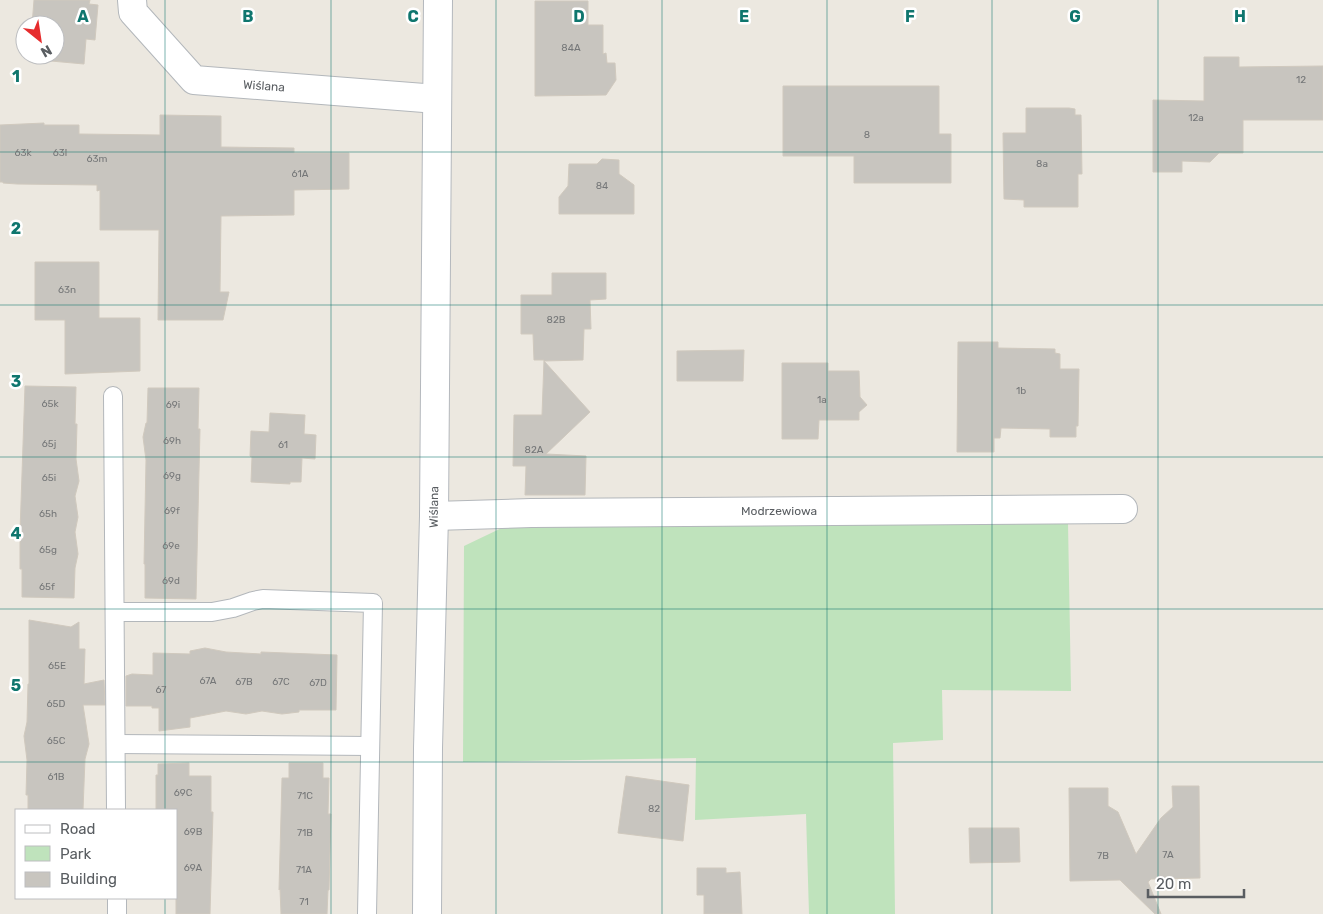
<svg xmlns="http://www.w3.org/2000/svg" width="1323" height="914" font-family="Rubik,sans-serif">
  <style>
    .green { fill: #bfe3bc }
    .building { fill: #c8c5bf; stroke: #d0c9be }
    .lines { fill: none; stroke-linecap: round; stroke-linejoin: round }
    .service-casing { stroke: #b3b7bb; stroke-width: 20 }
    .minor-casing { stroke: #b3b7bb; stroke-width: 30 }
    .secondary-casing { stroke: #b4b8bd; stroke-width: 30 }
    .service { stroke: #fff; stroke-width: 18 }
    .minor { stroke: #fff; stroke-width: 28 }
    .secondary { stroke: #fff; stroke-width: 28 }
    .grid { fill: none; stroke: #0f766e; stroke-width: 1; stroke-opacity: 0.55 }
    .labels { text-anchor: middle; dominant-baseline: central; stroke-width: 5; stroke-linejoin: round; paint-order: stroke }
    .number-label { font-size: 10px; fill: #757778 }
    .street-label { font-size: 12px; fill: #595d61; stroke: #fff }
    .grid-label { font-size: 16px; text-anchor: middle; font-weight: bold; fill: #0f766e; stroke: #fff; stroke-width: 5; stroke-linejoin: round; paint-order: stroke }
  </style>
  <rect width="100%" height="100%" fill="#ece8e0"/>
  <polygon class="green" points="512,523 1068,523 1071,691 942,690 943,740 893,743 895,914 809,914 806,814 695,820 696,758 463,762 464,546"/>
  <g class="building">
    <polygon points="34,0 90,0 89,4 98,5 95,40 86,39 84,64 29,59 29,55 55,55 55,25 32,25"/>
    <polygon points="535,1 588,1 588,25 603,25 603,54 606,53 607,63 615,63 616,80 606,95 535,96"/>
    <polygon points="1204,57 1239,57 1239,67 1323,66 1323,120 1243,120 1243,153 1219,153 1210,162 1182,161 1182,172 1153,172 1153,100 1204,101"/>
    <polygon points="783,86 939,86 939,134 951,134 951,183 854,183 854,156 783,156"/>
    <polygon points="1026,108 1069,108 1075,109 1075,115 1081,115 1082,174 1078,174 1078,207 1024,207 1024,200 1004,199 1003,133 1026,133"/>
    <polygon points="160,115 221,116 221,147 294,148 294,153 349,153 349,189 294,190 294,215 221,216 220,292 229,292 223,320 158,320 159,230 100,230 100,190 97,191 97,185 17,184 3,183 3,182 0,182 0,125 44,123 44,125 79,125 79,134 160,135"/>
    <polygon points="602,159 619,160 619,174 634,185 634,214 559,214 559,197 568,186 569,164 597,164"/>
    <polygon points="35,262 99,262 99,318 140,318 140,371 65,374 65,320 35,320"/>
    <polygon points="552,273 606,273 606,299 590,300 591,329 584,329 583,360 544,361 590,412 546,454 586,456 585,495 525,495 526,466 513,466 514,415 542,415 544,360 534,360 533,334 521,334 521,295 552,295"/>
    <polygon points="958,342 998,342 998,348 1055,349 1055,353 1060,354 1060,369 1079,369 1078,426 1076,426 1076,437 1050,437 1050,429 1001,428 1000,438 994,438 994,452 957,452"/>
    <polygon points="744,350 743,381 677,381 677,351"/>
    <polygon points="782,363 828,363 828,371 859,371 860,397 867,405 859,412 859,420 819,420 818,439 782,439"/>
    <polygon points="25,386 76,387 75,424 77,424 76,459 79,481 75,496 78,517 75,532 78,554 75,568 74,598 22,597 22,569 20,569 20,532"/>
    <polygon points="148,388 199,388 198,429 200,429 196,599 145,598 145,564 144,564 146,460 143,437 146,423 147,423"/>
    <polygon points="270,413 305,415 304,434 316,435 315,459 302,458 301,482 290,482 290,484 251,482 252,457 250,456 251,431 269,432"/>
    <polygon points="29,620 71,627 79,622 79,649 85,649 84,684 104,680 105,705 83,705 89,744 85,759 83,810 28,810 28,795 26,795 27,760 24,736 27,722 28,684 29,684"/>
    <polygon points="205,648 226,652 261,654 261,652 337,655 336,710 299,710 299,712 282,714 262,711 246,714 226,711 190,718 190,727 159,731 159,708 152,708 152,706 126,706 126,676 132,674 153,675 153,653 190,654 190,651"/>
    <polygon points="189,763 189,776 211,776 211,812 213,812 210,914 176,914 176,810 156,810 156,775 158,775 158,764"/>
    <polygon points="289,763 323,763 323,778 329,778 328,814 331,814 329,890 328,890 327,914 281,914 280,889 279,890 282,778 289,778"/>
    <polygon points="626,776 689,785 683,841 618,833"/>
    <polygon points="1172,786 1199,786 1200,878 1151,879 1148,882 1161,914 1155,914 1120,880 1070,881 1069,788 1108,788 1108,806 1118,812 1136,854 1161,818 1173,807"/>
    <polygon points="969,828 1019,828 1020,862 970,863"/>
    <polygon points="697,868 726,868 726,873 740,872 742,914 704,914 704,895 697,895"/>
  </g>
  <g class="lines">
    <g class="service-casing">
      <g id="service">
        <polyline points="113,396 116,810"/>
        <polyline points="115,612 212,612 233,608 253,601 263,599 373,603 367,914"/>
        <polyline points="116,744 370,746"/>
        <polyline points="117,898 117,914"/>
      </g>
    </g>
    <g class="minor-casing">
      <g id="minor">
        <polyline points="132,0 133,12 194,80 437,99"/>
        <polyline points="434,516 531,513 1123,509"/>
      </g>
    </g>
    <g class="secondary-casing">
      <polyline id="secondary" points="427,914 428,748 434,516 438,0"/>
    </g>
    <use href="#service" class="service"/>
    <use href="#minor" class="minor"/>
    <use href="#secondary" class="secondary"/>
  </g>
  <path class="grid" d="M165,0V810M331,0V914M496,0V914M662,0V914M827,0V914M992,0V914M1158,0V914M0,152H1323M0,305H1323M0,457H1323M0,609H1323M0,762H1323M165,898V914"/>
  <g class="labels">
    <g class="number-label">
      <text x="571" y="48">84A</text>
      <text x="1301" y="80">12</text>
      <text x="1196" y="118">12a</text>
      <text x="867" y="135">8</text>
      <text x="23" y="153">63k</text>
      <text x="60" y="153">63l</text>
      <text x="97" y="159">63m</text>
      <text x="1042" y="164">8a</text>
      <text x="300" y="174">61A</text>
      <text x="602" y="186">84</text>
      <text x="67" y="290">63n</text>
      <text x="556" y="320">82B</text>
      <text x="1021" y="391">1b</text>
      <text x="822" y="400">1a</text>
      <text x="50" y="404">65k</text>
      <text x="173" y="405">69i</text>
      <text x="172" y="441">69h</text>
      <text x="49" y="444">65j</text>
      <text x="283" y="445">61</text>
      <text x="534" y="450">82A</text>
      <text x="172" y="476">69g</text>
      <text x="49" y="478">65i</text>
      <text x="172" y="511">69f</text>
      <text x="48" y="514">65h</text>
      <text x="171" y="546">69e</text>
      <text x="48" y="550">65g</text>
      <text x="171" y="581">69d</text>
      <text x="47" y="587">65f</text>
      <text x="57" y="666">65E</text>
      <text x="208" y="681">67A</text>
      <text x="244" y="682">67B</text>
      <text x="281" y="682">67C</text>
      <text x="318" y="683">67D</text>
      <text x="161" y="690">67</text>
      <text x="56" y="704">65D</text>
      <text x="56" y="741">65C</text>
      <text x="56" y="777">61B</text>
      <text x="183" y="793">69C</text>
      <text x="305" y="796">71C</text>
      <text x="654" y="809">82</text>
      <text x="193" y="832">69B</text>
      <text x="305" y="833">71B</text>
      <text x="1168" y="855">7A</text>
      <text x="1103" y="856">7B</text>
      <text x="193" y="868">69A</text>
      <text x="304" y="870">71A</text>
      <text x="304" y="902">71</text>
    </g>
    <g class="street-label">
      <text transform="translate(264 86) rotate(4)">Wiślana</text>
      <text transform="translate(434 507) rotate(-89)">Wiślana</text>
      <text x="779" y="511">Modrzewiowa</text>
    </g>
  </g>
  <g class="grid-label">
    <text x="83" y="22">A</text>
    <text x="248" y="22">B</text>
    <text x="413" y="22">C</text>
    <text x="579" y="22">D</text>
    <text x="744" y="22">E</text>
    <text x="910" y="22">F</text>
    <text x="1075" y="22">G</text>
    <text x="1240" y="22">H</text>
    <text x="16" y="82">1</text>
    <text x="16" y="234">2</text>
    <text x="16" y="387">3</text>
    <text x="16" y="539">4</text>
    <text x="16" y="691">5</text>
  </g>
  <rect x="15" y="809" width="162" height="90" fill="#ffffff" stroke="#bdbec0"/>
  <rect x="25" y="825" width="25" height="8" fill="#ffffff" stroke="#bdbec0"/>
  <text x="60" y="834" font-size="15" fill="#595d61">Road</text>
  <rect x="25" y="846" width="25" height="15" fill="#bfe3bc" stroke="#bdbec0"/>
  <text x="60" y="859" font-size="15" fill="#595d61">Park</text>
  <rect x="25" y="872" width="25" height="15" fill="#c8c5bf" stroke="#bdbec0"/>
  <text x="60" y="884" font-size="15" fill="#595d61">Building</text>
  <g transform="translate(40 40) rotate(150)"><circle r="24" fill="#ffffff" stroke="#bdbec0"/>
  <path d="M0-4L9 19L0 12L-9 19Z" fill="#e62c2d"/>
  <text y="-8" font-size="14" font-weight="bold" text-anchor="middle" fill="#595d61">N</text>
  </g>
  <path d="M1148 889v8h96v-8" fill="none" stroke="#595d61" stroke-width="2.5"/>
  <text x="1156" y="889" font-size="15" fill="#595d61" stroke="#ffffff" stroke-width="4" paint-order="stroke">20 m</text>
</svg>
